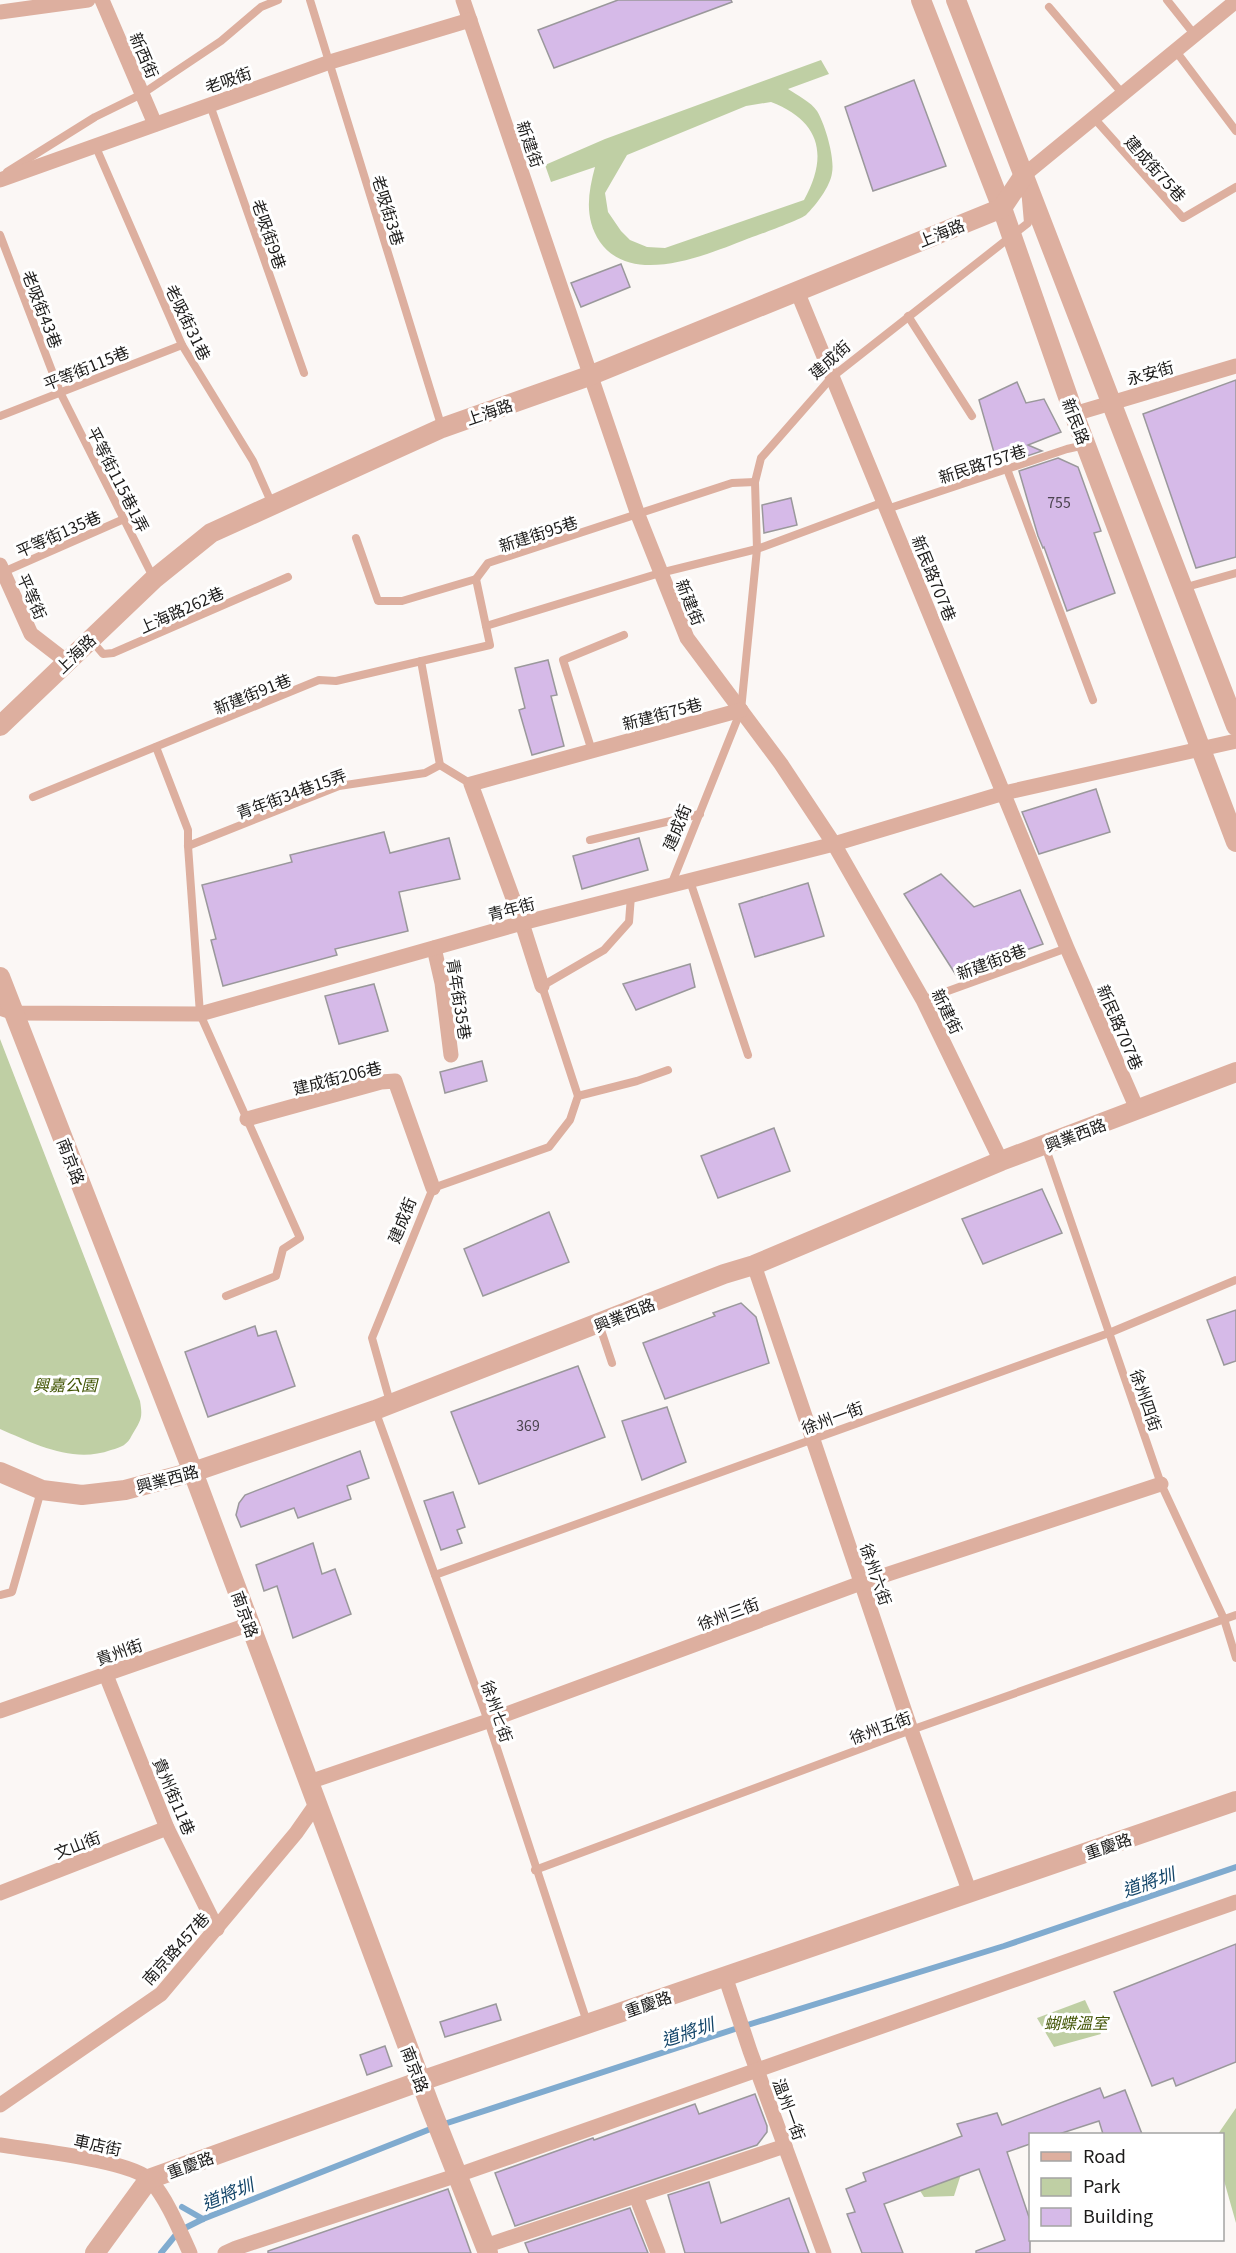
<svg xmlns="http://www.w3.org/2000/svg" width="1236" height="2253" font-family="Georgia,'Noto Sans TC',serif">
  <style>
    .green { fill: #bfcfa4; fill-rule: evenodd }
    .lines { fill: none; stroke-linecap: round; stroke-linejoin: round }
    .stream { stroke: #80abcf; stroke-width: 6 }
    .building { fill: #d6bae8; stroke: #9a989b; stroke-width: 1.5 }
    .service { stroke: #ddaf9f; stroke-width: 8 }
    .minor { stroke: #ddaf9f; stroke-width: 15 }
    .tertiary { stroke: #ddaf9f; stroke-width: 20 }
    .labels { text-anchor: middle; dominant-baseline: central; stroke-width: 6; stroke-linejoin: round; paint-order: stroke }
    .number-label { font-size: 14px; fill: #4a434e }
    .street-label { font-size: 16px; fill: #1c1b1a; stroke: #fff }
    .park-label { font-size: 16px; font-style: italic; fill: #3f5201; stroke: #fff }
    .water-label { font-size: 18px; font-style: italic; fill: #14466a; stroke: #fff }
  </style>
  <rect width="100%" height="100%" fill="#fbf7f5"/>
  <g class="green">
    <path d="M821,60L829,74L788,89C797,95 811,102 817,111C825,124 835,158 832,173C830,187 816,205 806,215C802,219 756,236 747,239C706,255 632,287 600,242C584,218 588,193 595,167L551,182L545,165L605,139ZM771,102C820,121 829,155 804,200L665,248L647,247L630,240L621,231L608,212L605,193L627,155L746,106Z"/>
    <path d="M0,1039L140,1401C143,1418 141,1420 132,1435C127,1445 122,1447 111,1450C73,1464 35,1444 0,1429Z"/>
    <polygon points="1085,2000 1101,2034 1054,2047 1037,2018"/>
    <polygon points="1236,2108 1236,2223 1223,2177 1222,2134 1218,2134"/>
    <polygon points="963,2168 954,2196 924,2197 915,2183"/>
  </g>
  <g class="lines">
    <g class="stream">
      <polyline points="182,2207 203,2219"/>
      <polyline points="161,2253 179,2231 203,2219 438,2126 741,2027 1004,1946 1236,1867"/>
    </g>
  </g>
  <g class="building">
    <polygon points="618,0 731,0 732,2 554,68 538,30"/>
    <polygon points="914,80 946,166 873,191 845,107"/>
    <polygon points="621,264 630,287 581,307 571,283"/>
    <polygon points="1236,380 1236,557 1196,568 1143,414"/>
    <polygon points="1017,382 1026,403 1044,399 1061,432 1028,445 1042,451 1015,460 1012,450 995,456 979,400"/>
    <polygon points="1058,458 1078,467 1101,531 1094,533 1115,593 1067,611 1044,547 1043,548 1038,536 1019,471"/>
    <polygon points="791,498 797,525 764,533 762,505"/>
    <polygon points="548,660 557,695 551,696 564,746 532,755 519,710 525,708 515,668"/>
    <polygon points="1096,789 1110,832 1039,854 1022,812"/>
    <polygon points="384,832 390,853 449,838 460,879 399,892 408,931 335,949 337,955 223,986 211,940 216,939 202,885 292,862 290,855"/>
    <polygon points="639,838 648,870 582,889 573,856"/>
    <polygon points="941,874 974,907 1020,890 1043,944 956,975 904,894"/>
    <polygon points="808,883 824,936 755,957 739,904"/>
    <polygon points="690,964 695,987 636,1010 623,984"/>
    <polygon points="374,984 388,1031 339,1044 325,996"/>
    <polygon points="482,1061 487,1081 445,1093 440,1072"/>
    <polygon points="774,1128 790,1171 718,1198 701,1156"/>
    <polygon points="1042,1189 1062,1233 983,1264 962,1219"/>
    <polygon points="549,1212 569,1262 483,1296 464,1249"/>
    <polygon points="741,1303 756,1317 769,1363 665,1399 643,1343 715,1316 713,1313"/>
    <polygon points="1236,1310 1236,1361 1224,1365 1207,1320"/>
    <polygon points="255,1326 258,1336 276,1331 295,1386 208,1417 185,1352"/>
    <polygon points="578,1366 605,1437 479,1484 451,1412"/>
    <polygon points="667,1407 686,1462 642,1480 622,1421"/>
    <polygon points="360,1451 369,1478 347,1486 351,1499 298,1518 294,1508 241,1527 236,1515 239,1503 245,1495"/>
    <polygon points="453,1492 465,1527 457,1530 462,1543 441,1550 424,1501"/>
    <polygon points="313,1543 322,1574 335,1569 351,1614 293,1638 277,1586 264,1591 256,1565"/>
    <polygon points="1236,1944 1236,2062 1176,2086 1173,2078 1152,2086 1114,1992"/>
    <polygon points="496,2004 501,2020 445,2037 440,2022"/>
    <polygon points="385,2046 392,2066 367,2075 360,2055"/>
    <polygon points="1100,2088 1104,2098 1125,2090 1142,2134 1103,2134 1099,2121 1059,2134 1030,2134 1030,2144 1007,2152 1030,2220 1030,2253 976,2253 976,2251 1005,2240 979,2169 884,2204 903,2253 862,2253 847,2214 855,2212 846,2189 866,2181 863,2173 962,2136 957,2124 997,2113 1002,2125"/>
    <polygon points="755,2094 767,2126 767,2132 757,2145 515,2226 495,2173 593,2138 594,2140 695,2104 699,2114"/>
    <polygon points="709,2182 721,2223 789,2198 809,2253 685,2253 668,2195"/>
    <polygon points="448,2189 471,2253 268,2253 268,2251"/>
    <polygon points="630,2208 648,2253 529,2253 525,2243"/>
  </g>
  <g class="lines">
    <g class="service">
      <polyline points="310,0 442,428"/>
      <polyline points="1167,0 1194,34"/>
      <polyline points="1049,7 1122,93"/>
      <polyline points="1175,50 1236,131"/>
      <polyline points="210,105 304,373"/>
      <polyline points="1093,117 1183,218 1236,187"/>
      <polyline points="95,145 182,345 253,461 272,504"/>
      <polyline points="7,172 95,117 142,94 221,41 261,7 278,0"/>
      <polyline points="0,235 60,392 153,577"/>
      <polyline points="908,316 972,416"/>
      <polyline points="0,416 182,345"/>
      <polyline points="1007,469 1093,700"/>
      <polyline points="887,509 1067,449 1085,445"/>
      <polyline points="356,538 378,601 402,601 476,579 488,563 732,483 755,482"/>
      <polyline points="1,573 124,519"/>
      <polyline points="1183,588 1236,573"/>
      <polyline points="486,626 660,573 757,549 884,502"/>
      <polyline points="92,641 103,654 113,653 288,577"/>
      <polyline points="421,661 440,765 471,784"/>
      <polyline points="156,747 188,830 188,846 200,1014 300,1238 283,1249 276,1276 226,1296"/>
      <polyline points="592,751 563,660 624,635"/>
      <polyline points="33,797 319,680 336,681 490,645 476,579"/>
      <polyline points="590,840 700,814"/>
      <polyline points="188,846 339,786 425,773 440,765"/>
      <polyline points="690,881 748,1055"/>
      <polyline points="671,885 741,710 757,549 755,482 761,458 832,377 1028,223 1026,200"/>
      <polyline points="923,1000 1067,948"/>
      <polyline points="578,1096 637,1081 668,1070"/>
      <polyline points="1045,1146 1161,1484 1224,1619 1236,1658"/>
      <polyline points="599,1324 612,1363"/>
      <polyline points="390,1402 372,1338 433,1188 549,1147 570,1120 578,1096 542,986 604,950 629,922 631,896"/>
      <polyline points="375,1410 488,1721 587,2022"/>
      <polyline points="435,1575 1109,1333 1236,1280"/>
      <polyline points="0,1595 12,1592 41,1491"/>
      <polyline points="535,1870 911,1730 1236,1615"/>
    </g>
    <g class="minor">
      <polyline points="102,0 155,124"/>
      <polyline points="463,0 638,515 687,638 781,764 834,844 923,1000 1001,1161"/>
      <polyline points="0,12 88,0"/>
      <polyline points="1024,175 1236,1"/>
      <polyline points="0,180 330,62 470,20"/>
      <polyline points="797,291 1067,948 1137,1109"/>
      <polyline points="1074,414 1236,366"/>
      <polyline points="0,565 31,634 66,661"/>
      <polyline points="434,948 442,983 451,1055"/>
      <polyline points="542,986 522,923 471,784 741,710"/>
      <polyline points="0,1008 14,1013 200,1014 522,923 834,844 1004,793 1236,741"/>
      <polyline points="247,1119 381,1082 395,1081 433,1188"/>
      <polyline points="754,1265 911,1730 970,1893"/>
      <polyline points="106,1675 167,1828 217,1929"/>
      <polyline points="0,1711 250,1624"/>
      <polyline points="309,1782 488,1721 861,1583 1161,1484"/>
      <polyline points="0,1893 167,1828"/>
      <polyline points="725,1976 750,2051 824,2253"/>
      <polyline points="0,2105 161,1994 296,1833 317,1803"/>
      <path d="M0,2145C30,2150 133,2160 151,2181C168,2201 179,2229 190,2253"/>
      <polyline points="636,2196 658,2253"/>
      <polyline points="485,2246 785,2146"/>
      <polyline points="225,2253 236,2248 458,2175 1236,1902"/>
    </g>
    <g class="tertiary">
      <polyline points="921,0 1002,208 1074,414 1236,842"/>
      <polyline points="956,0 1236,726"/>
      <polyline points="0,726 154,579 211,533 442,428 589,376 1002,208 1024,175"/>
      <polyline points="0,977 193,1472 430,2106 488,2253"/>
      <polyline points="0,1472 42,1490 82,1495 125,1490 193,1472 375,1410 724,1274 754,1265 1001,1161 1236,1072"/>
      <polyline points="95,2253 149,2179 421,2081 1236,1801"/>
    </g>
  </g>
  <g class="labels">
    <g class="number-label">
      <text x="1059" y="502">755</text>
      <text x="528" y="1425">369</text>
    </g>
    <g class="street-label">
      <text transform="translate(145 55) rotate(67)">新西街</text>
      <text transform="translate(228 79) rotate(-19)">老吸街</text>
      <text transform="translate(531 144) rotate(71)">新建街</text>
      <text transform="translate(1156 168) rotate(48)">建成街75巷</text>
      <text transform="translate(389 210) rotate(73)">老吸街3巷</text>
      <text transform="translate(941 232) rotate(-22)">上海路</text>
      <text transform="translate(270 234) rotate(71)">老吸街9巷</text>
      <text transform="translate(43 309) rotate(69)">老吸街43巷</text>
      <text transform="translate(189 322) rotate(64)">老吸街31巷</text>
      <text transform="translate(829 359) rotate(-42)">建成街</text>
      <text transform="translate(86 367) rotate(-22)">平等街115巷</text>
      <text transform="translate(1150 372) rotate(-16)">永安街</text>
      <text transform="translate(489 411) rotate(-19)">上海路</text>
      <text transform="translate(1077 421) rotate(69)">新民路</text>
      <text transform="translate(982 463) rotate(-18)">新民路757巷</text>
      <text transform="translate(119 479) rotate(63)">平等街115巷1弄</text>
      <text transform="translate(58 533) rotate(-24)">平等街135巷</text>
      <text transform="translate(538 533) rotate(-18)">新建街95巷</text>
      <text transform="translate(935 578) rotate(68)">新民路707巷</text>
      <text transform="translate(33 596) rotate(66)">平等街</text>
      <text transform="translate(691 602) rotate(68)">新建街</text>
      <text transform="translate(181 609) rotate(-24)">上海路262巷</text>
      <text transform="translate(75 653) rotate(-44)">上海路</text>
      <text transform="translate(252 693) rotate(-22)">新建街91巷</text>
      <text transform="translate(662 713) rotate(-15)">新建街75巷</text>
      <text transform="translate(291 793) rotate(-20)">青年街34巷15弄</text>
      <text transform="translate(676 827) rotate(-68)">建成街</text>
      <text transform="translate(511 908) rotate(-15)">青年街</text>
      <text transform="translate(991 961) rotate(-20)">新建街8巷</text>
      <text transform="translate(460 999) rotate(81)">青年街35巷</text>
      <text transform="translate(948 1011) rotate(64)">新建街</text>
      <text transform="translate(1121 1027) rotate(67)">新民路707巷</text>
      <text transform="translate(337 1077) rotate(-14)">建成街206巷</text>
      <text transform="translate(1075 1134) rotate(-21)">興業西路</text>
      <text transform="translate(72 1161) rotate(69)">南京路</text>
      <text transform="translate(401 1220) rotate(-68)">建成街</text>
      <text transform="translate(624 1314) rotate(-22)">興業西路</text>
      <text transform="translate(1147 1400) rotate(71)">徐州四街</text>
      <text transform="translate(832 1417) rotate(-20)">徐州一街</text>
      <text transform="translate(167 1478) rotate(-15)">興業西路</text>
      <text transform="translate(877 1574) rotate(71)">徐州六街</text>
      <text transform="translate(728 1613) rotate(-20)">徐州三街</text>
      <text transform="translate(246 1614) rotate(70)">南京路</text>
      <text transform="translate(119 1651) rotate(-19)">貴州街</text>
      <text transform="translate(498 1711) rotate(71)">徐州七街</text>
      <text transform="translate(880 1727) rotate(-20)">徐州五街</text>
      <text transform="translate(175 1796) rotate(67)">貴州街11巷</text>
      <text transform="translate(77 1844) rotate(-21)">文山街</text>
      <text transform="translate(1108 1845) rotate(-19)">重慶路</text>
      <text transform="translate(175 1948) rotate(-48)">南京路457巷</text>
      <text transform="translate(648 2003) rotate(-19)">重慶路</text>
      <text transform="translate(416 2069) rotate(69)">南京路</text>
      <text transform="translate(790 2109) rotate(70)">溫州一街</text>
      <text transform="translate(98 2144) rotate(12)">車店街</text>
      <text transform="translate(190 2164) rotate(-20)">重慶路</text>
    </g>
    <g class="park-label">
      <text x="65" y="1384">興嘉公園</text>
      <text x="1076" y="2022">蝴蝶溫室</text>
    </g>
    <g class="water-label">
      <text transform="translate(1148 1881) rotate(-19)">道將圳</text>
      <text transform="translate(687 2031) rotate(-18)">道將圳</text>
      <text transform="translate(227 2193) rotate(-22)">道將圳</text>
    </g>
  </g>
  <rect x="1029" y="2133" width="195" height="108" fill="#ffffff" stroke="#a4a4a3" stroke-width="1.5"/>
  <rect x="1041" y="2152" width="30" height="9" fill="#ddaf9f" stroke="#a4a4a3" stroke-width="1.5"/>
  <text x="1083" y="2163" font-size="18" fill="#1c1b1a">Road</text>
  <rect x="1041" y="2178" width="30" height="18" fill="#bfcfa4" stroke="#a4a4a3" stroke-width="1.5"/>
  <text x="1083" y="2193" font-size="18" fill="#1c1b1a">Park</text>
  <rect x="1041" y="2208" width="30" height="18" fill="#d6bae8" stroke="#a4a4a3" stroke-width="1.5"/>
  <text x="1083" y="2223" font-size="18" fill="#1c1b1a">Building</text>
</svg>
